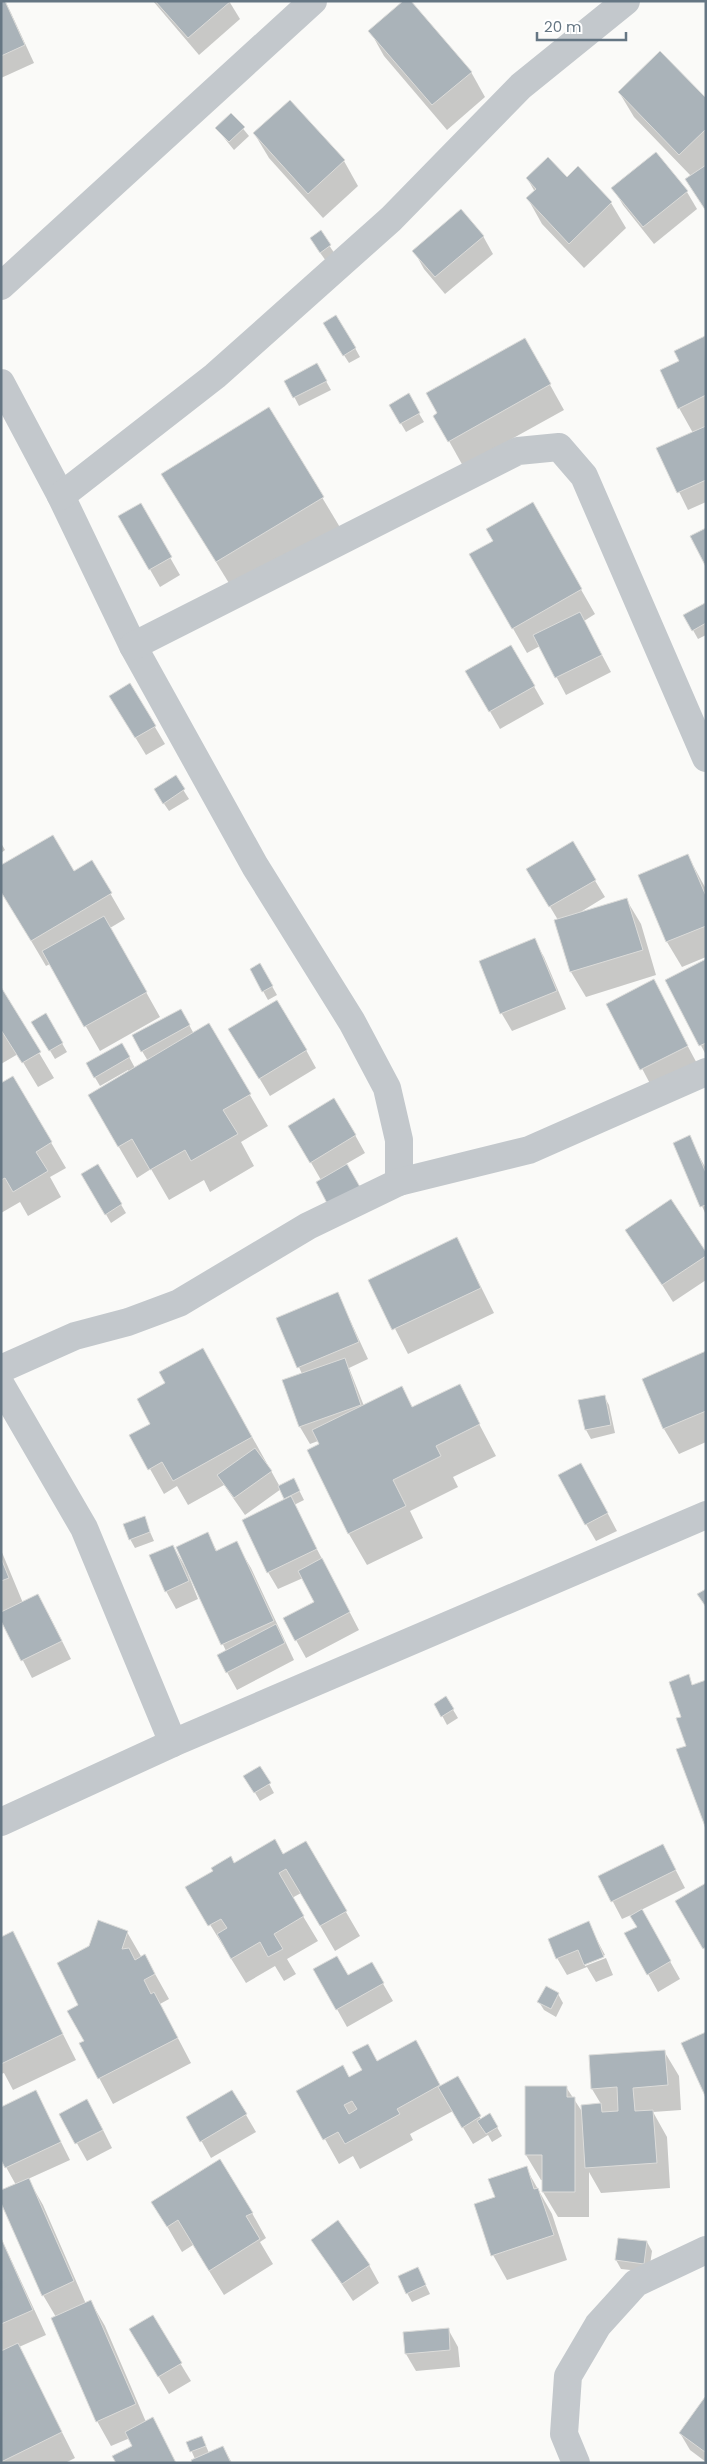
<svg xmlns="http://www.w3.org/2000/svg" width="707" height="2464" font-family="Poppins,sans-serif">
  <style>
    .shadow { fill: #0003 }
    .building { fill: #aab3b9; stroke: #dcdcda; fill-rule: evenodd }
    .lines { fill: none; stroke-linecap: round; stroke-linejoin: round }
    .street { stroke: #c3c8cc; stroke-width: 28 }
  </style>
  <rect width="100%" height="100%" fill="#fafaf8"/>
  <g class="shadow">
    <polygon points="1,1 5,1 11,13 34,63 1,78"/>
    <polygon points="153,1 229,1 240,19 199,55"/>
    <polygon points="370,31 471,72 485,97 447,130 384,56"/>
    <polygon points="619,92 706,100 706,211 686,179 691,176 634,117"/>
    <polygon points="231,114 249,136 234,150 217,129"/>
    <polygon points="254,133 344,161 358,186 323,218 269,158"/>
    <polygon points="578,168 611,203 626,228 584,268 542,224 528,199 535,192 527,178 567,179"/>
    <polygon points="613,188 687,192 697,209 654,244 623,205"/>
    <polygon points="320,232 335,254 326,261 316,247"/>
    <polygon points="483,236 493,254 445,294 424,269 414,251"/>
    <polygon points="329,332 355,348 360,357 349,363"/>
    <polygon points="705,338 706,502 688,510 658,449 693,433 679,408 681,362"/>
    <polygon points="525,340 564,410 463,466 435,416"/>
    <polygon points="317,365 331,390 299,406 286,381"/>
    <polygon points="408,395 424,422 406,432 390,405"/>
    <polygon points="269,409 341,529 235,593 181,505"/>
    <polygon points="532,504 595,614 584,621 611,672 566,695 540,646 527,653 471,555 495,541"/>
    <polygon points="140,505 180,575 160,587 120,517"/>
    <polygon points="705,604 706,635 698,639 685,616"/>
    <polygon points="511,646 544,704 500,729 467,671"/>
    <polygon points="130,685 165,744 146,755 121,714"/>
    <polygon points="175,777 189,799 169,811 160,798"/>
    <polygon points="1,843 5,850 1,853"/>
    <polygon points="572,843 605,897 579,913 626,899 641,924 656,975 586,997 571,972 556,921 558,920 528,870"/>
    <polygon points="688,856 706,889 706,957 682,967 667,942 640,876"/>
    <polygon points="92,862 125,919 110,928 160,1017 100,1051 50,964 46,966 1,890 74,873"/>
    <polygon points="534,940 544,957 566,1009 512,1031 502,1014 481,961"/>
    <polygon points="706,961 706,1055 667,981"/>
    <polygon points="260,965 277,995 268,1000 263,991"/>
    <polygon points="653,981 701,1071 656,1095 608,1004"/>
    <polygon points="1,989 54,1078 38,1087 18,1054 1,1064"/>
    <polygon points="181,1010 194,1034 209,1025 268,1126 241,1142 254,1166 210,1192 204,1180 169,1200 151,1169 137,1178 89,1096 129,1072 128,1070 100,1086 87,1064 122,1044 135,1068 148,1061 142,1051"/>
    <polygon points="46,1015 67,1052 55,1059 33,1022"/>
    <polygon points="240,1046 306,1050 316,1068 270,1096"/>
    <polygon points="13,1078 66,1168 50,1177 61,1197 28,1216 20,1202 1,1213 1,1085"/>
    <polygon points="290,1126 355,1135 365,1153 346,1164 364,1196 321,1180"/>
    <polygon points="689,1137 706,1169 706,1215 674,1144"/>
    <polygon points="98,1166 126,1213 111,1223 83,1175"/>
    <polygon points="627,1230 706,1255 706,1280 673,1302"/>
    <polygon points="457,1239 494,1313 408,1354 370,1280"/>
    <polygon points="338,1294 368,1359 349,1368 364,1406 402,1388 413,1408 459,1386 496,1456 453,1477 458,1487 410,1511 423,1538 367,1565 349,1534 309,1451 320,1445 318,1441 310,1444 300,1427 283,1381 302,1374 278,1319"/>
    <polygon points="706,1352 706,1442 679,1454 664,1429 643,1380"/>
    <polygon points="217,1374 280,1487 298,1488 304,1500 294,1505 359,1630 306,1658 296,1640 316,1602 303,1578 278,1589 268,1572 286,1500 281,1489 245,1515 224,1485 188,1505 177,1486 164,1494 131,1435 151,1424"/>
    <polygon points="604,1396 609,1405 615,1433 591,1439 586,1430 579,1401"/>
    <polygon points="591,1482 617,1531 596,1541 586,1524"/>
    <polygon points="144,1518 154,1541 135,1548 130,1539"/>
    <polygon points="207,1534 217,1551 236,1543 251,1568 294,1660 237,1690 227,1672 226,1651 190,1573 188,1574 198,1599 176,1609 166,1591 173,1546 184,1565"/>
    <polygon points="1,1550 23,1603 48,1613 71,1659 32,1678 1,1618"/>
    <polygon points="446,1698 458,1718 447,1725 436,1704"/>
    <polygon points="260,1767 274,1793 260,1801 245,1776"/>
    <polygon points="305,1842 360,1936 335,1951 301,1893 292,1898 318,1941 287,1959 296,1974 284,1981 275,1966 246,1983 187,1887 234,1864 283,1855"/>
    <polygon points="672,1863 685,1888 641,1910 680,1979 658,1992 626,1934 638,1927 631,1915 622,1919 600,1877"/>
    <polygon points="588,1923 605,1955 585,1964 585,1966 606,1958 613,1975 596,1982 587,1967 567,1975 557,1958"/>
    <polygon points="127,1932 142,1958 145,1956 169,1999 160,2004 191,2063 113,2104 81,2044 85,2042 80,2005 90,1947"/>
    <polygon points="12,1933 76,2060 13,2090 4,2073 1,2074 1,1938"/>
    <polygon points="371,1963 393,2001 347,2027 315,1970 348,1977"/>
    <polygon points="558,1994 563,2003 556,2017 544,2010 539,2002"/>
    <polygon points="664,2051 679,2076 681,2110 653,2112 667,2137 670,2188 601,2193 589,2172 589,2217 558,2217 543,2192 543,2180 541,2180 526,2155 566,2087 583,2113 582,2106 601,2104 592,2089"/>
    <polygon points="377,2063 430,2066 441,2087 457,2078 481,2120 490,2115 502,2136 492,2142 488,2135 473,2144 453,2111 410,2134 413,2140 360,2169 353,2156 339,2164 298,2091 349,2078"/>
    <polygon points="232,2091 256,2132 211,2158 188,2117"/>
    <polygon points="36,2092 70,2160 28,2179 43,2205 86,2304 91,2302 105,2326 146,2422 162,2436 176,2463 118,2463 134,2446 130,2438 111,2446 97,2421 56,2317 43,2295 16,2185 1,2158"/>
    <polygon points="61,2115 97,2118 112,2148 87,2161"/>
    <polygon points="526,2168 552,2214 567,2260 507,2280 493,2255 496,2198"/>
    <polygon points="153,2202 252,2213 266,2238 260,2242 273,2264 224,2295 193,2245 182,2252"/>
    <polygon points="1,2238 46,2335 19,2347 75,2458 65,2463 1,2463"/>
    <polygon points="619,2239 647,2242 652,2251 649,2272 621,2269 616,2260"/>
    <polygon points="312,2240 369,2265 379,2283 353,2301"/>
    <polygon points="418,2269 430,2294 412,2302 407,2293"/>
    <polygon points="152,2317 191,2381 169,2394 141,2347"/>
    <polygon points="448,2329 458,2347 460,2367 416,2371 406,2354"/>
    <polygon points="706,2399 706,2462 690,2450 680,2433"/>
    <polygon points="202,2437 209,2453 223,2447 232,2463 194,2463 195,2459 188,2443"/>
  </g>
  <g class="building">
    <polygon points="1,1 5,1 25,45 1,56"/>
    <polygon points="155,1 231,1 188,38"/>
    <polygon points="403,1 411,1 472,72 432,105 368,31"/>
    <polygon points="660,51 706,98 706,129 679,155 618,92"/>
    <polygon points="290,100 345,160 308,194 253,133"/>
    <polygon points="231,113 245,127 229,142 215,128"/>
    <polygon points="656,152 688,191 643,227 611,188"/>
    <polygon points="548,157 567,177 578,166 612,202 569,244 526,198 536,189 526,178"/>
    <polygon points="706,165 706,211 685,179"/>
    <polygon points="461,209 484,236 435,277 412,251"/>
    <polygon points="321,230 331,245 320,253 310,238"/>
    <polygon points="336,315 356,348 343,356 323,323"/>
    <polygon points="705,336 706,395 678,409 660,370 679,361 674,351"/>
    <polygon points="525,338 551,384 448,442 433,416 437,413 426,393"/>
    <polygon points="317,363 327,381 293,398 284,381"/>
    <polygon points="409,393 420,413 400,424 389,405"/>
    <polygon points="269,407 324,497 216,562 161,474"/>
    <polygon points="706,426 706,480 677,493 656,448"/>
    <polygon points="533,502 582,589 512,629 469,554 493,541 486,529"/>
    <polygon points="141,503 172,557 149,570 118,516"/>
    <polygon points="706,528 706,567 690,536"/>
    <polygon points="705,603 706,623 692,631 683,615"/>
    <polygon points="580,612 602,655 555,678 533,635"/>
    <polygon points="511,645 535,686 489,712 465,671"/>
    <polygon points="130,683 156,726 135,738 109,696"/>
    <polygon points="176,775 185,789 163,804 154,789"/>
    <polygon points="53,835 74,871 92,860 112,893 31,941 1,892 1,865"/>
    <polygon points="573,841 596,880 549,907 526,869"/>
    <polygon points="688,854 706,896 706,926 666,942 638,875"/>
    <polygon points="627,898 643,950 570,972 554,920"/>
    <polygon points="104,916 147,992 84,1027 42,951"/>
    <polygon points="535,938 557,991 500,1014 479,961"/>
    <polygon points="706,959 706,1043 699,1046 665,980"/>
    <polygon points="260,963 273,986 262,992 250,969"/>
    <polygon points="654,979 688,1046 640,1070 606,1004"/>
    <polygon points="1,987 41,1052 22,1063 1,1030"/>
    <polygon points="277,1000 307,1050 259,1079 228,1029"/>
    <polygon points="181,1009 190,1025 141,1052 132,1035"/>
    <polygon points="46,1013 63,1043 49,1051 31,1022"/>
    <polygon points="209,1023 251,1094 223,1110 238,1134 191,1161 185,1150 150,1170 132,1139 118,1147 88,1095"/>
    <polygon points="122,1043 130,1057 94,1078 86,1063"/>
    <polygon points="13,1076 52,1142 36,1152 48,1171 13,1192 5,1178 1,1180 1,1083"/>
    <polygon points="334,1098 356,1135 310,1163 288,1126"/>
    <polygon points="690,1135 706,1173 706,1205 700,1207 673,1143"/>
    <polygon points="98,1164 122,1204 105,1215 81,1174"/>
    <polygon points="347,1164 360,1187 328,1205 316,1182"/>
    <polygon points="671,1199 706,1252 706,1256 662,1285 625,1230"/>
    <polygon points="457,1237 481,1288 392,1330 368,1280"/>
    <polygon points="338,1292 359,1342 297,1368 276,1318"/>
    <polygon points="203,1348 252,1437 173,1481 162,1462 148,1470 129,1435 150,1424 137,1399 165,1383 159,1372"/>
    <polygon points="706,1351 706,1411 663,1429 642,1379"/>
    <polygon points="345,1358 361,1405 299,1427 282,1380"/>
    <polygon points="460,1384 480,1424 436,1446 441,1456 393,1480 406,1506 348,1534 307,1450 319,1444 312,1430 402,1386 412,1407"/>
    <polygon points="605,1395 611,1425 585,1430 578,1400"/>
    <polygon points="255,1448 272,1471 234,1498 217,1475"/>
    <polygon points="581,1463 608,1513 585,1525 558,1475"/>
    <polygon points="294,1478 300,1491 284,1499 278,1486"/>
    <polygon points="291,1496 317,1549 267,1573 242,1520"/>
    <polygon points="145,1516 150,1532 129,1540 123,1524"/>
    <polygon points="208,1532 216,1551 237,1541 274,1621 221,1645 176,1547"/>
    <polygon points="173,1545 189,1581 165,1592 149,1555"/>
    <polygon points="1,1558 9,1578 1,1581"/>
    <polygon points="322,1558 350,1612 295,1641 283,1618 314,1602 298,1571"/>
    <polygon points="706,1589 706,1607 697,1594"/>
    <polygon points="38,1594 62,1641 21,1661 1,1621 1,1612"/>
    <polygon points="276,1624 285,1643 226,1673 217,1655"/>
    <polygon points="689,1674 692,1685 706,1680 706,1829 676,1749 686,1746 676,1718 681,1717 669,1682"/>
    <polygon points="446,1696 454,1709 441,1717 434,1704"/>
    <polygon points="260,1766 271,1783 254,1793 243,1776"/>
    <polygon points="275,1839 283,1854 306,1841 347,1911 320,1926 286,1869 279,1873 304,1916 274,1934 283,1949 268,1957 260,1942 231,1959 217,1934 227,1928 221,1919 208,1926 185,1887 213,1871 211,1868 231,1856 234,1863"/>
    <polygon points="663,1844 676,1870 611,1902 598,1876"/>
    <polygon points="706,1883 706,1947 703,1949 675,1901"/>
    <polygon points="642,1909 671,1961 647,1975 624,1933 637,1927 630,1916"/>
    <polygon points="98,1920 128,1931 122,1949 129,1948 135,1960 145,1954 155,1974 144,1980 151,1994 154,1992 178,2038 98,2079 79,2043 84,2041 67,2011 78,2005 57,1963 89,1946"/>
    <polygon points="589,1921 604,1957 584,1965 578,1950 556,1959 548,1939"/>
    <polygon points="13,1931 63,2034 1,2064 1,1937"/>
    <polygon points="337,1956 348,1975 372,1962 384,1983 336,2010 313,1969"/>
    <polygon points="546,1986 559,1993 551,2009 537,2002"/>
    <polygon points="706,2032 706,2098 681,2043"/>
    <path d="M416,2040L440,2085L397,2109L400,2114L345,2144L338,2132L323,2140L296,2091L343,2065L349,2077L362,2070L352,2052L368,2044L377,2061ZM352,2101L357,2109L349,2114L344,2105Z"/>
    <polygon points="665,2050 668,2085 633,2088 635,2111 653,2110 657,2163 585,2168 581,2105 601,2103 602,2112 618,2111 617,2087 591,2089 589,2055"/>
    <polygon points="458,2076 481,2116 462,2128 438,2087"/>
    <polygon points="525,2086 567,2086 567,2097 575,2097 575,2192 542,2192 542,2155 525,2155"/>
    <polygon points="36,2090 61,2142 5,2168 1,2160 1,2107"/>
    <polygon points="232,2090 247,2114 200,2142 186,2117"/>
    <polygon points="87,2099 103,2130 75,2144 59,2114"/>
    <polygon points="490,2113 498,2127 486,2134 477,2121"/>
    <polygon points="220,2159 253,2213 246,2216 260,2239 209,2271 178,2220 167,2227 151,2202"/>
    <polygon points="527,2166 534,2189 538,2188 554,2235 491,2256 474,2204 495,2197 488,2179"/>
    <polygon points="29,2178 74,2281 42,2296 1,2203 1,2190"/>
    <polygon points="338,2220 370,2265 342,2284 311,2240"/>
    <polygon points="1,2238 33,2310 1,2324"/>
    <polygon points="618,2238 647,2241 644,2264 615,2260"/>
    <polygon points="418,2267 426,2285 406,2294 398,2276"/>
    <polygon points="91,2300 136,2404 96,2422 51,2318"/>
    <polygon points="153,2315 182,2363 158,2377 129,2329"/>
    <polygon points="449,2328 450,2350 405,2354 403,2332"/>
    <polygon points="18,2343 62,2432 1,2462 1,2351"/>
    <polygon points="705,2397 706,2398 705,2452 679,2433"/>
    <polygon points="153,2417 176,2463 116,2463 112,2456 132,2446 125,2432"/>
    <polygon points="202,2436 206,2446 190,2452 186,2442"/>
    <polygon points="223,2446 231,2463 192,2463 191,2460"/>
  </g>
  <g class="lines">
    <g class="street">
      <polyline points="1,286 313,1"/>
      <polyline points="1,383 61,496 133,646 255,866 352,1022 387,1088 399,1140 399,1182"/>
      <polyline points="61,496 215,376 391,219 521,86 626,1"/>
      <polyline points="133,646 518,451 559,447 584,476 706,758"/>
      <polyline points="1,1369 75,1336 128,1322 179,1303 308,1226 399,1182 529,1150 706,1072"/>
      <polyline points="1,1385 84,1528 173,1743"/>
      <polyline points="1,1822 173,1743 706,1515"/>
      <polyline points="576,2463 564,2434 568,2376 598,2325 636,2283 706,2250"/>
    </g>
  </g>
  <rect width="707" height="2464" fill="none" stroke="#657683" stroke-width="5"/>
  <path d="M537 32v8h89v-8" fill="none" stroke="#657683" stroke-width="2.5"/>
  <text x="544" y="32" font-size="15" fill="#657683" stroke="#ffffff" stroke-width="4" paint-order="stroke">20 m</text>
</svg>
